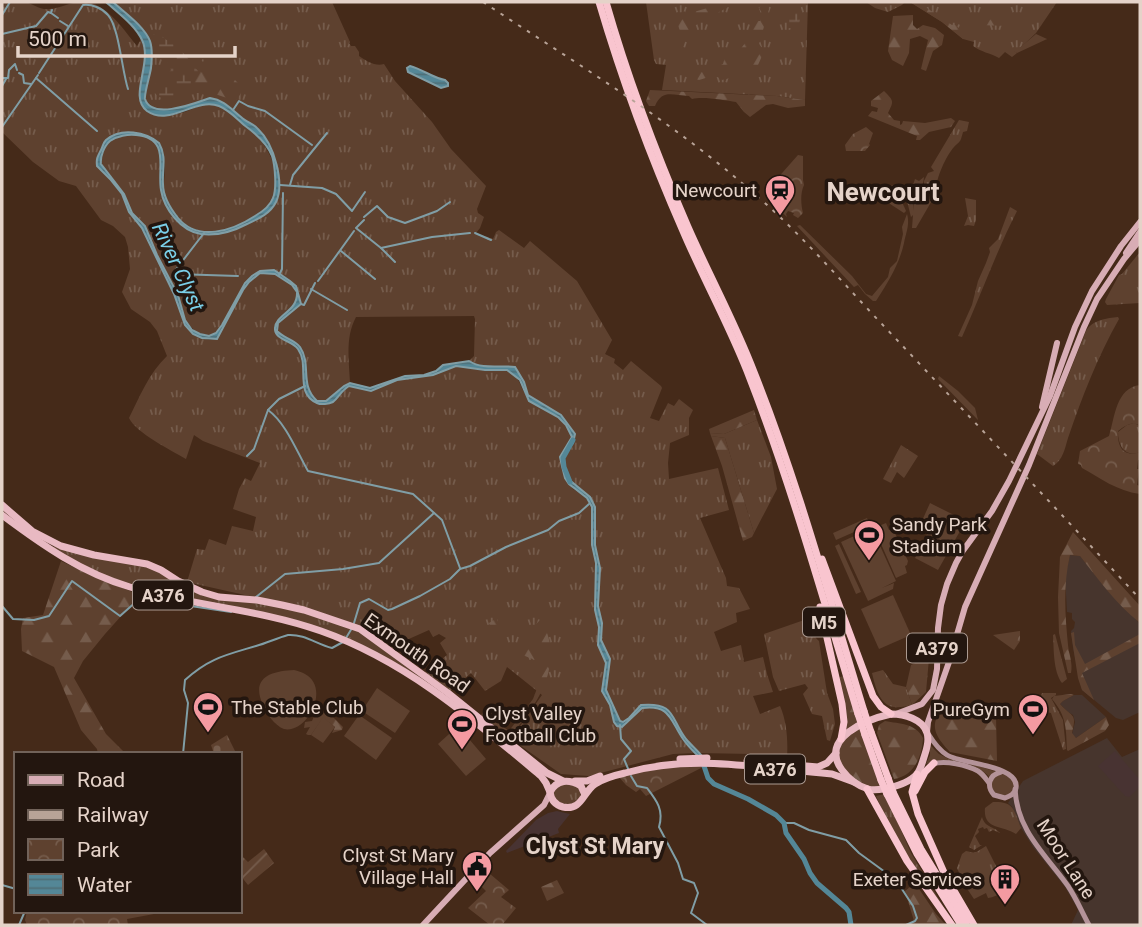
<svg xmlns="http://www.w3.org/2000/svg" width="1142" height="927" font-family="Roboto,sans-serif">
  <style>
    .industrial { fill: #47352d }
    .education { fill: #483332 }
    .grass { fill: url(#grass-tufts) }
    .forest { fill: url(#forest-firs) }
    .wetland { fill: url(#wetland-marsh) }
    .cemetery { fill: url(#cemetery-stones) }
    .park { fill: url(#park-crowns) }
    .garden { fill: url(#garden-furrows) }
    .pitch { fill: #5e412f }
    .water { fill: url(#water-rules); stroke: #809ea6; stroke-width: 2 }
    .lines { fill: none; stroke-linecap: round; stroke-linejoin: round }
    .stream { stroke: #809ea6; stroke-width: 2 }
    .river { stroke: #548797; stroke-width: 5 }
    .secondary { stroke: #b49399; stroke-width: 5 }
    .primary { stroke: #d8adb5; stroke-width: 6 }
    .trunk { stroke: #e8b9c2; stroke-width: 7 }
    .motorway { stroke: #f9c5cf; stroke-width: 7 }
    .rail { stroke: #b8a397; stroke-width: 2; stroke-dasharray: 3.5 7; stroke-linecap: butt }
    .motorway-bridge { stroke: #f9c5cf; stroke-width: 7 }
    .labels { text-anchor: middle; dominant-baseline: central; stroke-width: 7; stroke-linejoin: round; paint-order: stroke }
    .shield { fill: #23160f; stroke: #ab9a91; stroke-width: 2 }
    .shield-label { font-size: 18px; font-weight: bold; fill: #e5d3c9 }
    .poi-label { font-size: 19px; fill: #e5d3c9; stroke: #23160f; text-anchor: end }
    .street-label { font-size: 19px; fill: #e5d3c9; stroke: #23160f }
    .water-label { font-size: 21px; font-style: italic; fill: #7acfe8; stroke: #23160f }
    .quarter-label { font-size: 23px; font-weight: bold; fill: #e5d3c9; stroke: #23160f }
    .district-label { font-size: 26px; font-weight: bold; fill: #e5d3c9; stroke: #23160f }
  </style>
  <defs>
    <pattern id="grass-tufts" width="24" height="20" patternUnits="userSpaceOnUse" patternTransform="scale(1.75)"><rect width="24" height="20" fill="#5e412f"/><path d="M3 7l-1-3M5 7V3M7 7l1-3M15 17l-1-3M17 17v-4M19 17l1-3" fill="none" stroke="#755c4c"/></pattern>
    <pattern id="forest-firs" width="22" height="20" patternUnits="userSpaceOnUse" patternTransform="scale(1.75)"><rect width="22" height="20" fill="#5e412f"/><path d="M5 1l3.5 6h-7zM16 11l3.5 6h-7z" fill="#755c4c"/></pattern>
    <pattern id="wetland-marsh" width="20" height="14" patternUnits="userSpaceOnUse" patternTransform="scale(1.75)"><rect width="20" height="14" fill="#5e412f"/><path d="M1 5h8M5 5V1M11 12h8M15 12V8" fill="none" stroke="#755c4c"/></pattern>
    <pattern id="cemetery-stones" width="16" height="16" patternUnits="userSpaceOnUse" patternTransform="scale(1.75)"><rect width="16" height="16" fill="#5e412f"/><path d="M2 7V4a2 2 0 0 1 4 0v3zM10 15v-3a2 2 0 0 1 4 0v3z" fill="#755c4c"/></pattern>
    <pattern id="park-crowns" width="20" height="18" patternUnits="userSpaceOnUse" patternTransform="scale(1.75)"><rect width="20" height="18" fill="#5e412f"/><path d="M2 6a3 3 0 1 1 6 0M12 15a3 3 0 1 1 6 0" fill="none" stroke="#755c4c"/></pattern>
    <pattern id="garden-furrows" width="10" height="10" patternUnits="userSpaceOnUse" patternTransform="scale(1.75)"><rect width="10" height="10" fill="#5e412f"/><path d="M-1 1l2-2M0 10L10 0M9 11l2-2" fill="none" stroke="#755c4c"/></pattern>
    <pattern id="water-rules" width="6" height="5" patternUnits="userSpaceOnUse" patternTransform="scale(1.75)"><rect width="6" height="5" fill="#548797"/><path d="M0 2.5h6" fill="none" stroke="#4f6e77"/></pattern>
  </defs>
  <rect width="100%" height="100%" fill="#452a19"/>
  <g class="industrial">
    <polygon points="1070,555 1080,556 1108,591 1129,611 1140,624 1140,712 1123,720 1116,718 1082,690 1073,648 1071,631 1074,628 1075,622 1072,619 1072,613 1067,612 1065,576"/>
    <polygon points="1074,695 1082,695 1106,717 1076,738 1072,734 1075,722 1073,715 1068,712 1060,704 1063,701"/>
    <polygon points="1107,738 1122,757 1140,749 1140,925 1071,925 1078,910 1073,901 1065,887 1033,847 1021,828 1012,807 1008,803 1023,781"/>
  </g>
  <g class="education">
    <polygon points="1115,751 1140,780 1140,787 1129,797 1125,796 1098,766"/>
    <polygon points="557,811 570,814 558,829 559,833 507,853 506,851 536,820 548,813"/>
  </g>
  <g class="grass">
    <path d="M2,2C9,2 17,1 24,2C33,3 40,11 50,9C61,8 72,1 83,2C106,2 123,29 137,46L141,39L145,53V66L140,86L142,105C151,108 164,114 174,114C188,114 201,101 216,105C227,108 235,117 244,124C267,142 283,169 273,200C244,235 186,250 166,198C161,185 167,173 164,160C163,153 158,146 155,139L129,132L115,136L106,140L97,156V166L110,179L122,194L129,212L142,228L174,294L185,325L193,334L202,338L209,340L217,339L243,290L249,282L260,273H270L277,275L292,285L297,292L296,302L275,326L277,335L294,345L299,349L308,396L314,402H333L349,386L371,391L397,380L433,375L456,366L502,369C519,372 519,385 527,397C530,402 535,403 540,406C554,413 566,422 572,437L560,457L565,478L573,489L587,498L592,507V545L596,563L595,610L599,627L598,645L606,663L602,691L610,705L614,722L625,724L642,708L645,707L665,711L683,741L696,753L673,754L589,776L561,774L511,739L542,695L507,667L501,681L485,691L471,673L449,692L424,673L447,655L440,643L446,638L439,634L433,637L429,630L402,642L393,650L361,627L258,598L187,582L197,549L205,550L209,539L226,545L232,526L253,531L256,517L233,509L239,489L245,478L251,481L260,463L203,441L194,435L186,459C171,450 136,433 129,418C140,396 149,373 167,356L157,331L150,322L131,309L122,292L130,269L128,247L125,237L113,226L101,220L76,186L59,181L33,162L2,132Z"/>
    <path d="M113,2H332L350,42L349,43L351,46H355L359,52V56C366,61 376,67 384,64L395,81L432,122L451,149L486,186L477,209L478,213L484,217L480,228L476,233L493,239L496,232L499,230L524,248L530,241L577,281L612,340L605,354L615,359L614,363L623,370L631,361L661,386L662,388L650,418L659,421L668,403L674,406L679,399L693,410L689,418V435L670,443L668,463L669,479L718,468L729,510L700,518L726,578L727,586L739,588L750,609L736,613L737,622L714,632L721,651L741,645L744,662L763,657L767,674L773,692L753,696L760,714L780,706C787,722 788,741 787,758L753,754L699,753L687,740L669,710L642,705L629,718L623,722L618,719L612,703L606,691L610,659L601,640L602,623L598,606L600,568L595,545L594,503L590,498L571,482L566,474L563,457L573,443L575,437L574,432L566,421L558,413L528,395L524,382L515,367C499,364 483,370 469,361L474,356L475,319L474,316L356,317C345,337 349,361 350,383C341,388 334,400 323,402C301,405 309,359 299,346C293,339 283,338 277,331L278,323L301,304L296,286L290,281L274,270L260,271L252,276L245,283L222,325L216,333L209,336L195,331L185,320L178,295L157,256L145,226L132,213L124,194L101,164C100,156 104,146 110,141C117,136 128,134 136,135C170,138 158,167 161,190C163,209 181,231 201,234C218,236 232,232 247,224C258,219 270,214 276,202C286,183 274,144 258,129C254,124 246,122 241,117C231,109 224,100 210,98C197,102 152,121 145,99C144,94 150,75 151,68C152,59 153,50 150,41C144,25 125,13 113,2Z"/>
    <polygon points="646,2 808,2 805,100 777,96 662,90 666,65 656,64 654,60"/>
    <polygon points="866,2 905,2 902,5 888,12 875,8"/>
    <path d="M907,2H1057L1036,33L1017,51H1014L1017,53L1012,57L1005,52L999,58C990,53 981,52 973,46L974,42L963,39L942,22L910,2Z"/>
    <path d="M959,120L969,122L967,131L963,132C960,143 961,140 954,147C946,156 936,178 936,190H924V181L928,173L934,171L931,167Z"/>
    <polygon points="924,177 922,190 915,193 900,197 890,190 892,185 913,185 915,179 919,181"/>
    <polygon points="883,189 902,202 906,211 904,213 881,198 881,190"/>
    <polygon points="928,196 934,197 916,228 912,228 913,215 911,217 907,201 910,199 914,199 913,211 915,199"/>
    <polygon points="965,198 976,200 976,220 974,226 968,225 964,226 968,216"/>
    <path d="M1010,207L1017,211C996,252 981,295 962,337L958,336L972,305L978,281L986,263L990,252L989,248L998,239Z"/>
    <path d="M907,214C910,225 906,232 904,243C899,265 888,282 876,301H873L865,294L858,285L854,287L797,226L800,225L852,276L866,294L872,296L888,277L890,268L897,261L903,234L902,227Z"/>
    <polygon points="1140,252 1140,303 1107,305 1105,302 1106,299 1119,275 1122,274"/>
    <path d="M1118,317L1119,319C1098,356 1082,397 1068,438C1065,448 1063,460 1053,466L1037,454L1086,331C1092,320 1108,318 1118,317Z"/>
    <polygon points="939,376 958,391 975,408 978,420 938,379"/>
    <polygon points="757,420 771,457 777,489 754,533 725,438 711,436 710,433 724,434"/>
    <path d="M1134,423L1140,426V452C1125,458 1118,446 1118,432L1127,425Z"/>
    <polygon points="901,445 918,456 904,478 897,472 891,483 883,479"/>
    <polygon points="55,544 149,567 182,586 291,609 359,630 410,667 444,695 336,635 157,592 91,571 53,548"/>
    <path d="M810,618C809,626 813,636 819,641L827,693L833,709L835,724L830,741L827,740L822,716L812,714L803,694L808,688L805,684L779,691L773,677L764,634Z"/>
    <path d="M883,670L893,684L906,687L912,705C907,706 899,708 894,707C879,705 875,685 872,673Z"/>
    <polygon points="1042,693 1056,693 1056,695 1051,698 1063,720 1066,749 1063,750 1051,713 1042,711 1028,714 1037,709"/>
    <path d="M930,745L939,754L949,759L975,765L997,772L990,778C978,762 944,756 926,764L930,755Z"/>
    <circle cx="1003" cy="785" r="11"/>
    <path d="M562,783L579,787C582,796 580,798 572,804C563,804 556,803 553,793L554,789Z"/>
    <path d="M885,794L911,853L943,906C914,875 893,835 876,796Z"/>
    <path d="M993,802C1014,801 1014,810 1021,828L1016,834C1002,825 983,830 985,808Z"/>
    <path d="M982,817C985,828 994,826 1000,833L993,830L989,832L987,828L984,829L983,827L978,829L979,832L975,836L980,845H982L974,850L969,847Z"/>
    <path d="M986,846L1002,878L1008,882C1004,892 999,896 988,898L986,893L974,899L964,884L957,868L962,854L966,851C977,854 976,852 986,846Z"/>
  </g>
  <g class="forest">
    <polygon points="728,2 732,4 730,6 694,26 685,36 679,57 673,59 671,54 675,49 668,31 680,31 678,25 665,20 677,16 684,11 687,14"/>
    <path d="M764,2H766L769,9L759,44L762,48V56L758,65L753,68L744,66L729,69L730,78L722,80C716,73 706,78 699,80L696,79L700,72C708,71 716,68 723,64C725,55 731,53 739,51L749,38L753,21H760V16L762,13L759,8Z"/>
    <polygon points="910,2 918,2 952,25 954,24 959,28 960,32 965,36 963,39 942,22"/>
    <polygon points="913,15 913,25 917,29 923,25 935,28 944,35 942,45 933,51 926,71 921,69 928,40 920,36 910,39 909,53 903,66 892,60 888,51 893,16"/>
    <polygon points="977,18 1007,21 1009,26 978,25"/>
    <polygon points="154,29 181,40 208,67 229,74 238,83 241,93 236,101 212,93 194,93 192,88 194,80 164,38 153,34"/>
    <polygon points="1036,34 1047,39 1017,53 1011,50 1017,50"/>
    <path d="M650,90L777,96L805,100V106L788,108L773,104L766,105L750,117L744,112L736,102C725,100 702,96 692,99L689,96C672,95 662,89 655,106H649L646,101Z"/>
    <path d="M884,91C894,101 894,101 888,113L894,120L900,121V125L902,124L903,121L925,123L951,118L955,121L951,127L929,132L920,140H916L917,136L868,116L872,111L877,112L878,108L871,106V101Z"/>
    <polygon points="754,410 757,420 724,434 710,433 709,429"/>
    <polygon points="711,436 725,438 754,533 752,537 743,541 722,466"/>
    <path d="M1073,532L1140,606V623C1116,604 1098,579 1080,556L1070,555C1063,584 1065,616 1068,645C1069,655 1073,663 1071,673H1068L1059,633L1058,597L1060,557Z"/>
    <polygon points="61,561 90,575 140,595 105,634 83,661 74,678 106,734 126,754 98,754 97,749 81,730 54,667 22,651 21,629 23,618 43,615"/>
    <path d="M497,618L504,654L511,650L542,618C544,626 549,636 550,645C554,685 531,709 509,739L481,715L483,712L509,731L533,699L544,670L540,662L520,654L502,663L489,623Z"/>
    <polygon points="1074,632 1075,645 1085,664 1140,634 1140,643 1082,673 1094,700 1082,690 1078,678 1071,633"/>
    <path d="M1055,634L1067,679L1062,683C1053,671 1054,649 1053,635Z"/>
    <polygon points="924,646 930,647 926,692 912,705 906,687 911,665 920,661 920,654"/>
    <polygon points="845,675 882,789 871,790 844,773 836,753 843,731 836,679"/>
    <path d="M1071,694L1074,695L1063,701L1060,704C1073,718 1077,713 1072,733L1076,738L1106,717L1109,725L1105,731L1068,751L1067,750C1066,729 1067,717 1052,699L1054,696Z"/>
    <polygon points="324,711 331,715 343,727 342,730 332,733 335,727 323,718 311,735 308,735 306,734 310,727 304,728 305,722 312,721 315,714"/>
    <path d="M941,711L983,718L996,717L997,761L950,752C938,739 928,727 941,711Z"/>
    <path d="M885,721C900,724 915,723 923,738C922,757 914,776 894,779L877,733L879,725Z"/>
    <polygon points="557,880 564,893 547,901 541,887"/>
    <polygon points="915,883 936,914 946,925 907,925 914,921 905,891"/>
  </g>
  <g class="wetland">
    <path d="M792,2H800L801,4C800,14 803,30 789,28L787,24L788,19Z"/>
    <path d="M153,34C176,42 183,52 198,71L192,88L194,93C180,98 165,106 154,92L157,78L167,75L171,70L168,63L158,56L156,44Z"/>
  </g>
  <polygon class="cemetery" points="227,735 235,751 232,754 214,754 211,745"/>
  <g class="park">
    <polygon points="866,127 873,133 869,144 870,145 865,151 846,151 845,145 853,134"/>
    <path d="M798,155L803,156V180L804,185C800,193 801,205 803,213L798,218L793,215L794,213L788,211L786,214L787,217L773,204L775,199L771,195L768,189Z"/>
    <path d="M1140,385V426C1132,420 1125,426 1118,431C1117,446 1123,458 1140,452V460H1138L1137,469H1139L1137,485L1140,486V494C1117,491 1100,478 1082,468L1081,465L1078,464L1080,451L1109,436C1115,417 1116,388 1140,385Z"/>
    <polygon points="1020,631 1020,641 1014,650 993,635"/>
    <polygon points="701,765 703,767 646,796 640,789 636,792 626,785 618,776 677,766"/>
    <polygon points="483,868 509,890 501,897 516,908 502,925 490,925 468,908 486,891 477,882"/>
    <polygon points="27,911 170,911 127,919 128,925 27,925 25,920"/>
  </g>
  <polygon class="garden" points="264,849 274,863 248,885 240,875 240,855 241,855 248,862"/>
  <g class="pitch">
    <polygon points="930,503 960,518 964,524 938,570 915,558 930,528 921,523"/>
    <polygon points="867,518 870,525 836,540 833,533"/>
    <polygon points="886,523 889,530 892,529 894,531 908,561 907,565 905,566 907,573 896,578 874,528"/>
    <polygon points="872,528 896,581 882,588 894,583 893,589 868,601 841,542"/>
    <polygon points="839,544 861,592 856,594 835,546"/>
    <polygon points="893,595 911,635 879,649 861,609"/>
    <path d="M294,670C298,671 302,672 305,674C331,688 307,734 284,729C275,726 266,713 263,705C250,677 272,671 294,670Z"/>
    <polygon points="377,688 410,711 395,733 362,711"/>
    <polygon points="359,715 392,738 376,760 344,736"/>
    <polygon points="323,717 335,727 323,743 311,735"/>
    <polygon points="458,726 486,759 466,776 438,744"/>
  </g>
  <g class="water">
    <path d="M106,2H113C125,13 144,26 150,41C153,50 152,59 151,68C150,75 144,94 145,99C152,121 198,102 210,98C224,100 231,109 241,117C246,122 254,124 258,129C274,144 285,183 276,202C270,214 258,219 247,224C232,232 218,236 201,234C181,231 164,209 161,190C157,168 171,138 136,135C128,134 117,136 110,141C104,146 100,157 101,164L124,194L132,213L145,226L157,255L178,295L185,320L192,330L200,334L209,336L216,333L222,325L245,283L252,276L260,271L274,270L290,281L296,286L301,304L278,323L277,331C283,338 294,339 300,347C312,365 299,384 317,401H326L344,386L350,383L370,388L405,376L424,375L436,371L443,365L469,361C483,370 499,365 515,367L524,382L528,395L561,415L575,434L573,443L565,452L563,461L567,478L590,497L595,507V545L600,568L598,606L602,623L601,640L610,659L606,690L620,721L623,722L629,718L641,705C676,702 670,718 686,739C691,745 697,750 702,756H698C693,751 687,745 683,739C670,720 670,704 642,708L622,727L617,726L614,722L610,705L602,691L606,663L598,645L599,627L595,610L596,563L592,545V507L587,498L569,484L565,478L562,466L560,457L572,437L566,425L558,417L529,401L520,380L507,370H485L456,366L433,375L397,380L371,391L349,386C341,391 338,398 333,402C329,404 321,405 317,403C294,393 310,366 298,349C292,340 274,340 275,328C276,314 298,312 297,292L292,285L275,274L260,273L249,282L243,290L217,339L202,338L193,334L185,325L174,294L142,228L129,212L122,194L110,179L97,166C96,158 98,156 101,150C103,146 103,143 106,140C121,127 146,132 159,143C167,157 162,169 163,184C163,197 170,208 178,218C198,242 232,231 255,216C262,212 270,206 273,198C277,189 275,165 272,156C267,143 255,133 244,125C236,118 229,110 219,106C195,97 170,127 147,111C128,97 153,63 142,40C135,25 118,13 106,2Z"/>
    <path d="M410,66C422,69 433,78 445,80L448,83V86L441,88L408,72L407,68Z"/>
  </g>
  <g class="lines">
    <g class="stream">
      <polyline points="52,10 51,13 58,18"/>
      <polyline points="2,15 10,2"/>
      <polyline points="60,21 68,26"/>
      <polyline points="2,34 36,26 48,12 51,13"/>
      <polyline points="19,73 23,75 24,83 31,84"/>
      <path d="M39,73L83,5C92,4 102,8 108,15C119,27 122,71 128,89"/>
      <polyline points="2,78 8,78 9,70 15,64 17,70"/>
      <polyline points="36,78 97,131"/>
      <polyline points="2,86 6,79"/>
      <polyline points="233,110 239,101 248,106 265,111 312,145"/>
      <polyline points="2,127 38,75"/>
      <polyline points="280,185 322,188 336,194 352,211 365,192"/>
      <polyline points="290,185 293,175 327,133"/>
      <polyline points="364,217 377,206 388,217 405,223 437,211 450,202"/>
      <polyline points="364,220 356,228 381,248 395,262"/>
      <polyline points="204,233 174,272 175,274 238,276"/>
      <polyline points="475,233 491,240"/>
      <polyline points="381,248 432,237 470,233"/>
      <polyline points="341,251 375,279"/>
      <polyline points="279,275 282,269 283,193"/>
      <polyline points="318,281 354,231"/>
      <polyline points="311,289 347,310"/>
      <polyline points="301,304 304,305 315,283"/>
      <path d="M305,386L279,399L268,410C286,423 297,452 308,471L413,494L442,520L460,568"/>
      <polyline points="247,456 254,449 268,410"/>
      <polyline points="256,597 285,574 343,569 379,563 434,513"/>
      <polyline points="2,606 13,619 34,620 49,616 72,581 120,616 138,600 157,601 231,612"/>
      <polyline points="354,623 360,603 369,599 388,610 392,609 420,596 450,579 460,569 470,566 506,547 548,530 559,521 579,513 589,504"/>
      <polyline points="346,638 352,628"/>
      <polyline points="620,725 621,739 631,751 624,759 629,771"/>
      <path d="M183,754L188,703L184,690L185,680C209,658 226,655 256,646C267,643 277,638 288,635C305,634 316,644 332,648L343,642"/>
      <path d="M631,776L637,786L647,788C657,801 664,810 659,827L678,863L683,879L694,883L698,893L691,913L707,925"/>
      <polyline points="784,823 794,823 809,830 846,840 859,853 896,880 913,906 917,918 915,921 906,925"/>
      <polyline points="2,885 16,889"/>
      <polyline points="19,925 25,911"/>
      <polyline points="858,925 864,925"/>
    </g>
    <g class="river">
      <polyline points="570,482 564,467 563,458 573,440"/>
      <polyline points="703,763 708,778 714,784 748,799 776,815 784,823 786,833 804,859 810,873 817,883 846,908 849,912 851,925"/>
    </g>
    <g class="secondary">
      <path d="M929,735C934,743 939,750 947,755C961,764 1020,765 1016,788C1015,794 1010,796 1005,798L994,795C986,786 989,775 1001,772"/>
      <path d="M933,764C945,760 967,765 978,771C983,774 986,779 989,783"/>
      <path d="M1015,789C1017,831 1046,855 1068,886C1076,898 1082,912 1089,925"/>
    </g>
    <g class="primary">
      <polyline points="1126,253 1140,232"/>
      <polyline points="1042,407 1057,343"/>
      <polyline points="896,714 922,704 933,690 937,669 938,628 941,605 947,584 956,563 962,552 992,511 1009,481 1050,396 1075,327 1092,291 1121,246 1140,222"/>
      <polyline points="927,732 928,722 949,662 965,607 1029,465 1084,327 1097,299 1124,259 1140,240"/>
      <polyline points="423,925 490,853 544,805 550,793"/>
    </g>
    <g class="trunk">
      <polyline points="2,505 32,531 61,546 94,555 147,564 161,570 178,581 202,592 219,597 257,600 282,605 304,610 360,629 448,693 547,773 563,781"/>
      <path d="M2,515C42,545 82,573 130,587C193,606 259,609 321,631C406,661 473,719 541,776L546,783L550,792"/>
      <path d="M891,714C904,714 923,719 927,733C929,739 927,748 925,754C923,760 921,769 917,774C910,782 899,785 889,788C882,789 875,791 868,789C858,786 848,778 842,770C818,738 868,719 891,714Z"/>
      <polyline points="680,759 707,758"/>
      <polyline points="747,761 818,767 827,763 836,753"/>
      <polyline points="575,781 587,781 600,776"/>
      <path d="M585,795L581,786C569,779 557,779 550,792C551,800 555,805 563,807C582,811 583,792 595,784C604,778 616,775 625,773C692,754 755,768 822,773L832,774L854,782"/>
    </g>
    <g class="motorway">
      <path d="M599,2C622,80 650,156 683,231C703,278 728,323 747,371C791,483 823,599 858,714"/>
      <path d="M606,2C628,79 656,153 688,227C709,275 735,322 754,372C798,482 829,597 864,711"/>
      <polyline points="822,559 873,696 881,707 891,714"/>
      <polyline points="820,607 842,704 844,722 841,739"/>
      <polyline points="871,732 888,778"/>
      <polyline points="865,735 881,780"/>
      <polyline points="917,774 912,792 918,814 946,877 974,925"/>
      <polyline points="867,789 907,861 952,925"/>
      <polyline points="915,791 925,772 934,763"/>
      <polyline points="893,792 921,849 966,922"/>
      <polyline points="887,794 917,854 961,925"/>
    </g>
    <path class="rail" d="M483,2C577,64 674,122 758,197C802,235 840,280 880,322C967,414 1054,506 1140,599"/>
    <g class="motorway-bridge">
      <polyline points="864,711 871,732"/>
      <polyline points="858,714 865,735"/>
      <polyline points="888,778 893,792"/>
      <polyline points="881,780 887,794"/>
    </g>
  </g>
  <defs>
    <g id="station-pin" transform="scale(1.575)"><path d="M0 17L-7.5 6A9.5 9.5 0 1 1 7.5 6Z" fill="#f49aa1" stroke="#23160f"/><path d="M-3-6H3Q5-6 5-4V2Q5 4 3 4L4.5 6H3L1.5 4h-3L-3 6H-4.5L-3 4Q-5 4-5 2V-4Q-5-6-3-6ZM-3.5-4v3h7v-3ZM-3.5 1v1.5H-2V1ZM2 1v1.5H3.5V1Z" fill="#111"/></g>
    <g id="stadium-pin" transform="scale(1.575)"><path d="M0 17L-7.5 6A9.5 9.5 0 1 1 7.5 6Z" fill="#f49aa1" stroke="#23160f"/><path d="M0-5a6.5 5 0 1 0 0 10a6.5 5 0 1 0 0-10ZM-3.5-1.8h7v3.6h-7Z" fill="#111"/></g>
    <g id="civic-pin" transform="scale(1.575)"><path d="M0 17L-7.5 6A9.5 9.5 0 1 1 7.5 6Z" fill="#f49aa1" stroke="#23160f"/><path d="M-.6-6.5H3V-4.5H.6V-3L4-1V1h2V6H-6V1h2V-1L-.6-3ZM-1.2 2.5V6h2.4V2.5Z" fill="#111"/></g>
    <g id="building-pin" transform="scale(1.575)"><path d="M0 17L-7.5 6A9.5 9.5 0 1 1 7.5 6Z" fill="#f49aa1" stroke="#23160f"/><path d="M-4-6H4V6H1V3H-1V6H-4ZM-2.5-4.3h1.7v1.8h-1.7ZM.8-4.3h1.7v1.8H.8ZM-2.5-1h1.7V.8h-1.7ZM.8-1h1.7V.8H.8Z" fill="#111"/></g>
  </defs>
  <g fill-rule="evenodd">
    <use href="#station-pin" x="780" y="190"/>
    <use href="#stadium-pin" x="869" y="535"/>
    <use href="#stadium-pin" x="208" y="707"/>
    <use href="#stadium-pin" x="1033" y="709"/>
    <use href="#stadium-pin" x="462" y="724"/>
    <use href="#civic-pin" x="477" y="866"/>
    <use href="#building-pin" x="1005" y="879"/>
  </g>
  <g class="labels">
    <g class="shield">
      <rect x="133" y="580.5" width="60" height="29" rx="5"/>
      <rect x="803" y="607.5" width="42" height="29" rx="5"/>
      <rect x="907" y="633.5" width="60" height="29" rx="5"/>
      <rect x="745" y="754.5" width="60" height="29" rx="5"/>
    </g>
    <g class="shield-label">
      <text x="163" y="595">A376</text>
      <text x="824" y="622">M5</text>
      <text x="937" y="648">A379</text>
      <text x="775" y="769">A376</text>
    </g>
    <g class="poi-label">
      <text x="757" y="190">Newcourt</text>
      <text x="892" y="524" text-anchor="start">Sandy Park<tspan x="892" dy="22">Stadium</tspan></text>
      <text x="231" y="707" text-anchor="start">The Stable Club</text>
      <text x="1010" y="709">PureGym</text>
      <text x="485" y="713" text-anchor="start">Clyst Valley<tspan x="485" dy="22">Football Club</tspan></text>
      <text x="454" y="855">Clyst St Mary<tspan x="454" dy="22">Village Hall</tspan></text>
      <text x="982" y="879">Exeter Services</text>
    </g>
    <g class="street-label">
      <text transform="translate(417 653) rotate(35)">Exmouth Road</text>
      <text transform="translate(1066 859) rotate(57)">Moor Lane</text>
    </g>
    <g class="water-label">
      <text transform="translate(178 267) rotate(65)">River Clyst</text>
    </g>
    <g class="quarter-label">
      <text x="595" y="846">Clyst St Mary</text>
    </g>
    <g class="district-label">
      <text x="883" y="192">Newcourt</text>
    </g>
  </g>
  <rect width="1142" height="927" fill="none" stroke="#e5d3c9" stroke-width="7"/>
  <rect x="14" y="752" width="228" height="161" fill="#23160f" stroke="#716259" stroke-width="2"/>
  <rect x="28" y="775" width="35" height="10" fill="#d8adb5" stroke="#716259" stroke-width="2"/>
  <text x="77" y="787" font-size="21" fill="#e5d3c9">Road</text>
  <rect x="28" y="810" width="35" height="10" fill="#b8a397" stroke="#716259" stroke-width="2"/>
  <text x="77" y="822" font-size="21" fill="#e5d3c9">Railway</text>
  <rect x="28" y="839" width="35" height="21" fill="url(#park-crowns)" stroke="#716259" stroke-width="2"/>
  <text x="77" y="857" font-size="21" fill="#e5d3c9">Park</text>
  <rect x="28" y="874" width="35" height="21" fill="url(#water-rules)" stroke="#716259" stroke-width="2"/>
  <text x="77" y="892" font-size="21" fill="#e5d3c9">Water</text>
  <path d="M18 46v10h217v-10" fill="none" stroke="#e5d3c9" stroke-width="3.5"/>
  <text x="28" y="46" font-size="21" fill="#e5d3c9" stroke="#23160f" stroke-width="5" paint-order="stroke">500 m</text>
</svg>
